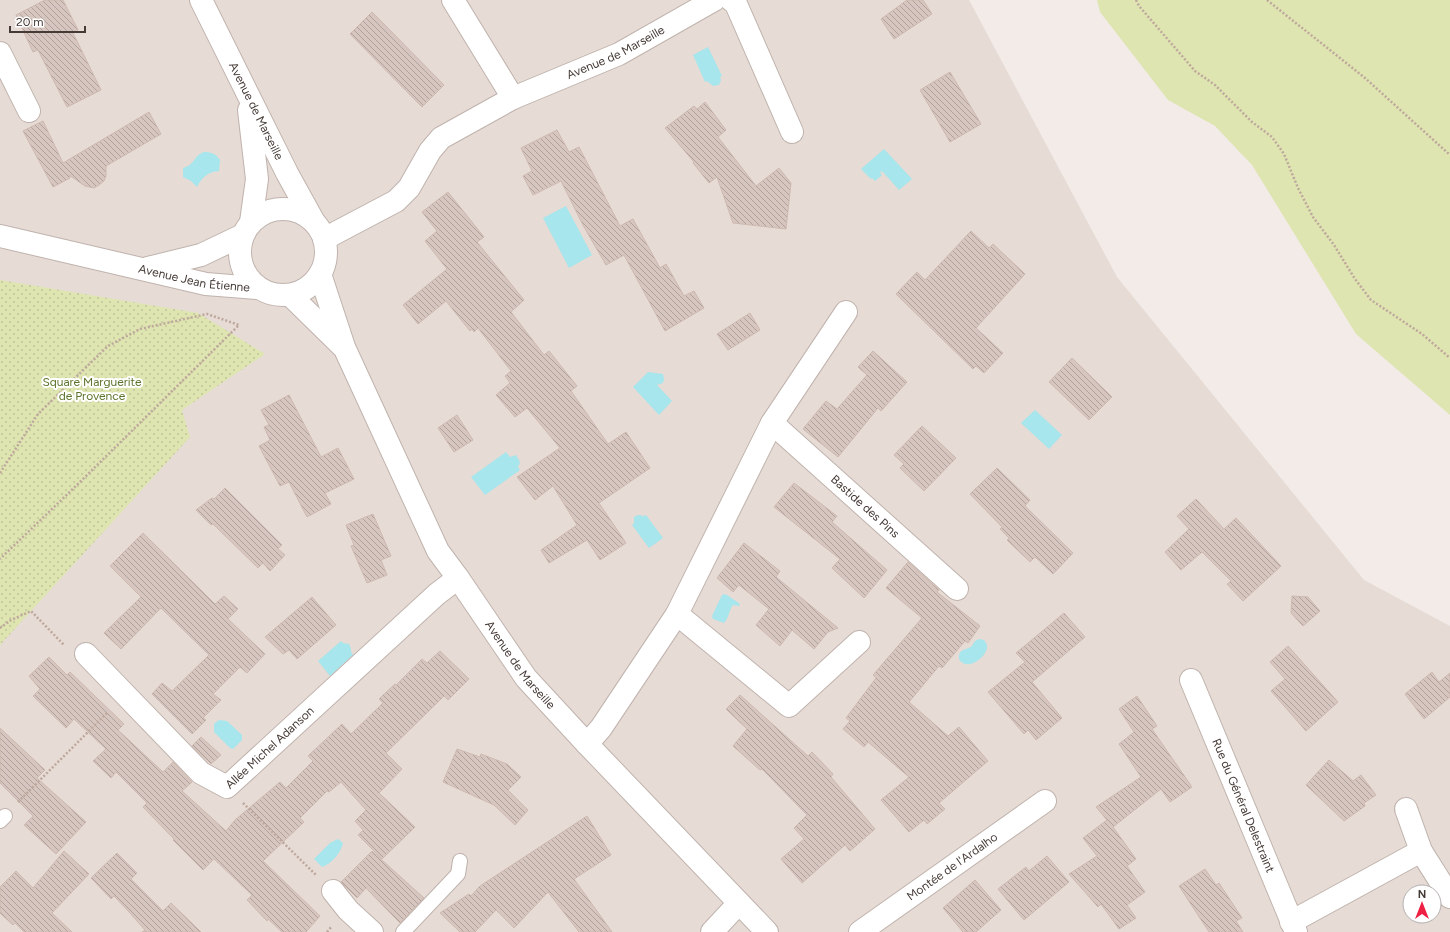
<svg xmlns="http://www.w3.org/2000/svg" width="1450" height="932" font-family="Figtree,sans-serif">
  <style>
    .residential { fill: #e6dbd5; fill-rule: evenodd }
    .green { fill: #dee5b1 }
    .park { fill: url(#park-dots) }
    .water { fill: #a6e6ec }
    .building { fill: url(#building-back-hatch); stroke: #ceb9b0 }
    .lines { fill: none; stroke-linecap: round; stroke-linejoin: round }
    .service-casing { stroke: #c0b3ad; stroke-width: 16 }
    .minor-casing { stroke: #c0b3ad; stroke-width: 24 }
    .tertiary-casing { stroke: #c0b3ad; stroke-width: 24 }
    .path { stroke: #bea79c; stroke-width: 2.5; stroke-dasharray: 2 2; stroke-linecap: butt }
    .service { stroke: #fff; stroke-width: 14 }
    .minor { stroke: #fff; stroke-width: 22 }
    .tertiary { stroke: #fff; stroke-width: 22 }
    .labels { text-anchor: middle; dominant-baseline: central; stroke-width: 4; stroke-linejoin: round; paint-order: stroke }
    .street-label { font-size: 12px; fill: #453a36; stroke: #fff }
    .park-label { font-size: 12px; fill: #5e732c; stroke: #fff }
  </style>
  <defs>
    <pattern id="park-dots" width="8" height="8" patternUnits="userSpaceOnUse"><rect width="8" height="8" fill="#dee5b1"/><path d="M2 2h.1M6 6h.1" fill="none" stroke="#c0c599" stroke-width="1.8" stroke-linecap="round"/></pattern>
    <pattern id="building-back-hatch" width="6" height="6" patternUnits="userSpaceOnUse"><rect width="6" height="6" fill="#d6c6bf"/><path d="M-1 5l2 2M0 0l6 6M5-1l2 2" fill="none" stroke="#afa29c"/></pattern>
  </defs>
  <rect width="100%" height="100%" fill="#f2ebe7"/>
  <path class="residential" d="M0,0H969L1117,277L1364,580L1450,626V932H0ZM1410,892H1434V916H1410Z"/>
  <polygon class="green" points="1097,0 1450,0 1450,415 1356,334 1252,165 1215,126 1168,100 1100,12"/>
  <polygon class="park" points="0,280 198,313 265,354 182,410 190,437 0,645"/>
  <g class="water">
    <polygon points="708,47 722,76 720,77 721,80 719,85 713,86 707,81 705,82 693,55"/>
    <polygon points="884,149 912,179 899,190 882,171 880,173 882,175 875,181 872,178 871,179 861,169"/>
    <path d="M204,152C212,152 216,154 220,160L219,171C208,172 202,177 197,187L191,181L183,177V168C195,165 194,155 204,152Z"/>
    <polygon points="566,206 592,255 569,268 543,218"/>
    <polygon points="648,372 663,374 664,379 663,383 657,385 672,401 659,415 633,387"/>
    <polygon points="1035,410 1062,435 1049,449 1021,423"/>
    <polygon points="506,452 510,457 516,455 520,462 518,467 520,470 485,495 471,477"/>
    <polygon points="638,515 644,516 646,515 663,538 649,548 632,525 634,523 634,517"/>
    <path d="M724,594L727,595L740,604L739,606L733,605C729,610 729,618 724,623L713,619L712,616L722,595Z"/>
    <path d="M979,639L984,640C985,642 987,643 987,646C988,656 967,673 959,659C958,650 964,650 971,647L975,641Z"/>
    <polygon points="341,641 343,643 349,644 351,649 351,652 353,655 330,676 318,661"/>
    <polygon points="219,720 227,721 242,735 242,740 233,749 230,748 214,732 214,724"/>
    <path d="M338,839L343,843C341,853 331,864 322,867L314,859L330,843Z"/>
  </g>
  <g class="building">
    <polygon points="45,0 63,0 78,30 73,33 101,90 67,107 38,50 33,52 16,15"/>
    <polygon points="907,0 923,0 932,14 894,39 881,19"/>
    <polygon points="372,12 444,85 422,107 350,34"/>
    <polygon points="950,72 981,124 950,142 920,90"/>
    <polygon points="705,102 726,130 718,137 756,186 779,168 791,183 786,229 733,223 717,177 709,183 693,163 694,162 665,128 694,106 697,109"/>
    <polygon points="149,112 161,134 106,166 106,176 104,181 99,185 94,188 85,186 69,175 70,178 53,187 23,131 43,121 63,163"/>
    <polygon points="557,130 569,152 579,147 620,226 633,219 660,268 666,264 684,296 694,291 704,308 665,331 624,255 606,265 584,227 561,181 533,195 523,176 532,171 521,148"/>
    <polygon points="448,192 484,237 477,242 524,300 511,312 544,355 549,351 577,386 571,391 608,444 626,432 650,468 599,503 626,543 600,560 587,540 549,563 541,550 577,525 553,486 535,500 517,477 560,448 527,408 515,417 496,395 510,383 505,376 511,371 478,328 474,332 472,329 470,331 446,301 418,324 403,305 447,269 425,241 437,231 422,212"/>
    <polygon points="971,231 989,248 993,244 1025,274 976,328 1003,353 984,373 976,366 973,369 896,294 917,272 925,280"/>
    <polygon points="750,313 760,330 728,350 717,334"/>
    <polygon points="873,351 907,382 881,411 878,408 838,457 803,429 826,401 837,409 867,375 858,367"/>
    <polygon points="1072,358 1112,397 1089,420 1049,382"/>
    <polygon points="289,395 321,457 338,448 354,479 325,493 331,504 307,517 289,482 280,486 259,446 270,440 264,427 269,425 261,410"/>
    <polygon points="457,415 473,440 454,452 438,428"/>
    <polygon points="922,426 956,458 924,491 900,468 904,464 894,455"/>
    <polygon points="997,468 1030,500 1025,506 1073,553 1053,574 1035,557 1030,562 1007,540 1009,538 1000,529 1002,527 970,494"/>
    <polygon points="794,483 837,516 832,522 887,570 864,598 832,568 840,559 774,507"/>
    <polygon points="225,488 282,545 278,549 285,555 270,571 263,563 258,568 213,524 211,525 196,510 212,498 214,499"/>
    <polygon points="1196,499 1224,529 1236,518 1281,566 1243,601 1227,584 1231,581 1202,552 1181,570 1165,552 1189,529 1177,516"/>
    <polygon points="373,514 391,556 381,560 387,575 367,583 351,546 354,545 346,525"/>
    <polygon points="143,533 215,604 224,596 238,609 228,619 265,654 247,673 240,667 213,694 221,700 203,718 206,720 192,734 152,694 162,683 172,691 209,655 161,608 121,649 104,633 141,597 110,566"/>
    <polygon points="744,543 780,571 776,577 838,628 828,632 814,649 792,630 780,646 756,625 769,609 739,585 733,592 717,578"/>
    <polygon points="908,562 939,590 937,592 980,626 968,643 965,641 942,668 939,666 909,702 948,736 959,727 988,761 939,803 945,809 927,824 924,820 909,832 881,800 909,777 868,742 864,747 843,729 850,721 846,718 876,678 873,675 922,618 886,588"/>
    <polygon points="1292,596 1308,597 1320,611 1303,626 1291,613"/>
    <polygon points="312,597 336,625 297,659 289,650 283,654 265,637"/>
    <polygon points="1064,613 1085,637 1032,682 1062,718 1036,740 1028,730 1024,734 988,692 1025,662 1016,653"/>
    <polygon points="1288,646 1338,702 1306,731 1271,691 1285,679 1270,662"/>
    <polygon points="440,651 469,679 448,700 444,696 386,753 402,769 379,793 415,827 382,859 358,835 363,830 355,821 366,810 341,782 329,792 327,791 300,818 304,822 263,861 320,916 306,932 282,932 268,919 267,921 247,900 252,895 214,859 203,870 173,840 174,839 143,807 147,803 116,772 111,778 93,761 106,749 74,719 66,728 33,696 40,689 29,676 49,657 67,675 70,672 124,724 118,730 163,772 173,762 192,782 182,791 226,831 235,820 280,782 286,788 313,761 308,756 342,724 351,734 383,703 379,699 395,684 396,685 422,659 427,663"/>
    <polygon points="1432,672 1439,682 1450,673 1450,697 1424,719 1405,694"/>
    <polygon points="740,695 808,756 812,752 833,774 831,777 875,829 850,851 845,845 802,883 781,859 804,839 794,828 807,815 762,769 760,770 733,746 747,729 726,709"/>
    <polygon points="1137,696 1157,726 1152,729 1192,787 1170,802 1161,789 1113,827 1136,859 1127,866 1145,892 1127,905 1136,918 1119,929 1101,904 1098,907 1069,874 1097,856 1083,838 1107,820 1096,807 1141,777 1119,744 1134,732 1119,709"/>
    <polygon points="0,728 45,770 37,778 86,822 56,854 24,825 33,816 0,783"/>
    <polygon points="201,737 221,755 211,764 192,746"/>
    <polygon points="457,749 480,757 481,754 507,764 521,777 508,790 528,810 515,825 494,805 443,782"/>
    <polygon points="1329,760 1353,781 1361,775 1376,795 1364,803 1365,806 1344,821 1306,785"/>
    <polygon points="587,816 611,855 574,879 612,932 579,932 548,892 514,928 496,910 475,932 460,932 440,913 469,894 471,896 480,886"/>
    <polygon points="64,851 89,874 52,913 72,932 24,932 15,923 13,925 0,913 0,887 16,871 33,888"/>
    <polygon points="372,851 424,898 400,923 366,888 357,898 341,882"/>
    <polygon points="117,853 137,873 131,879 163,911 171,903 201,932 142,932 145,930 129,912 114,896 111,899 91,878"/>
    <polygon points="1047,856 1069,882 1024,920 998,889 1026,867 1029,871"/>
    <polygon points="1205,869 1216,885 1219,883 1242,918 1236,921 1243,932 1209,932 1179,886"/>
    <polygon points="975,880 1001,910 976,932 963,932 943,908"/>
  </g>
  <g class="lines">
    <g class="service-casing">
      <g id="service">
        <polyline points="0,821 5,816"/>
        <polyline points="403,932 458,874 460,861"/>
      </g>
    </g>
    <g class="minor-casing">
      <g id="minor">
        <polyline points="453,0 513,98"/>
        <polyline points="731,0 736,4 792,132"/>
        <polyline points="0,53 29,111"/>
        <path id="s1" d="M324,239L396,201L409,188L430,151L441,138L513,98L619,54L714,0"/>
        <path id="s2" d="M772,423L957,589"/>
        <polyline points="677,614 789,706 859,642"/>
        <path id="s3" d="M86,654L201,773L227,787L437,594L458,578"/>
        <path id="s4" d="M1191,680L1296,932"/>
        <polyline points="587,744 601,728 677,614 772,423 846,312"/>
        <polyline points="1406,809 1421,851"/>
        <polyline points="333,891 348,910 372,932"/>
        <polyline points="1291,922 1421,851 1450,897"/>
        <polyline points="712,932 739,903"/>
        <path id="s5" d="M860,932L1045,801"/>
      </g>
    </g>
    <g class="tertiary-casing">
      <g id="tertiary">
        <path id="s6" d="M201,0L287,173L314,222"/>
        <polyline points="249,110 257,179 251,222"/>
        <circle cx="283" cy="252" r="43"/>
        <path id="s7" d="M0,236L206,284L257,288"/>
        <polyline points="148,268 201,255 243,235"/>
        <path id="s8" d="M320,274L344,347L438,551L458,578L526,678L587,744L767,932"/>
        <polyline points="290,295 341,345"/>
      </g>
    </g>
    <g class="path">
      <polyline points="1136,0 1139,6 1195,71 1215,85 1252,122 1272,137 1284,154 1298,188 1313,217 1334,245 1355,279 1371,300 1422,334 1450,358"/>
      <polyline points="1267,0 1365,78 1450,155"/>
      <polyline points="0,473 38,414 108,346 140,329 207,314 239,325 81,481 0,559"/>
      <polyline points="0,628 11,620 31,611 64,645"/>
      <polyline points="18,802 108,712"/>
      <polyline points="243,803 316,875"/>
      <polyline points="327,932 332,926"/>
    </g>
    <use href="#service" class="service"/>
    <use href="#minor" class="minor"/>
    <use href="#tertiary" class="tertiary"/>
  </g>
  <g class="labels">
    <g class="street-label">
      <text stroke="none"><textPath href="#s1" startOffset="354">Avenue de Marseille</textPath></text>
      <text stroke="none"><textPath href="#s6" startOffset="124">Avenue de Marseille</textPath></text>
      <text stroke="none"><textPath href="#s7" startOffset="199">Avenue Jean Étienne</textPath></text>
      <text stroke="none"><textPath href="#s2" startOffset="125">Bastide des Pins</textPath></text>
      <text stroke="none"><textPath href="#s8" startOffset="442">Avenue de Marseille</textPath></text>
      <text stroke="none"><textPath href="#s3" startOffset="253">Allée Michel Adanson</textPath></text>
      <text stroke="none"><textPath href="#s4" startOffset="136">Rue du Général Delestraint</textPath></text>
      <text stroke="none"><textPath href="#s5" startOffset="113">Montée de l'Ardalho</textPath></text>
    </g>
    <g class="park-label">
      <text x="92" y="382">Square Marguerite<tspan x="92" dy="14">de Provence</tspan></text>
    </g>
  </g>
  <g transform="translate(1422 904)"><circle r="19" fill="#ffffff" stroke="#b5b0af"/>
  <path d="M0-3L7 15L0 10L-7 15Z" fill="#ee2144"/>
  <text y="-6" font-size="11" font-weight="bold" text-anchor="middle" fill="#453a36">N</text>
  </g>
  <path d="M10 26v6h75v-6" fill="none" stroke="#453a36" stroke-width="2"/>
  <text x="16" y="26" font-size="12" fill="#453a36" stroke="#ffffff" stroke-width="3" paint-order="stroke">20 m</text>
</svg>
